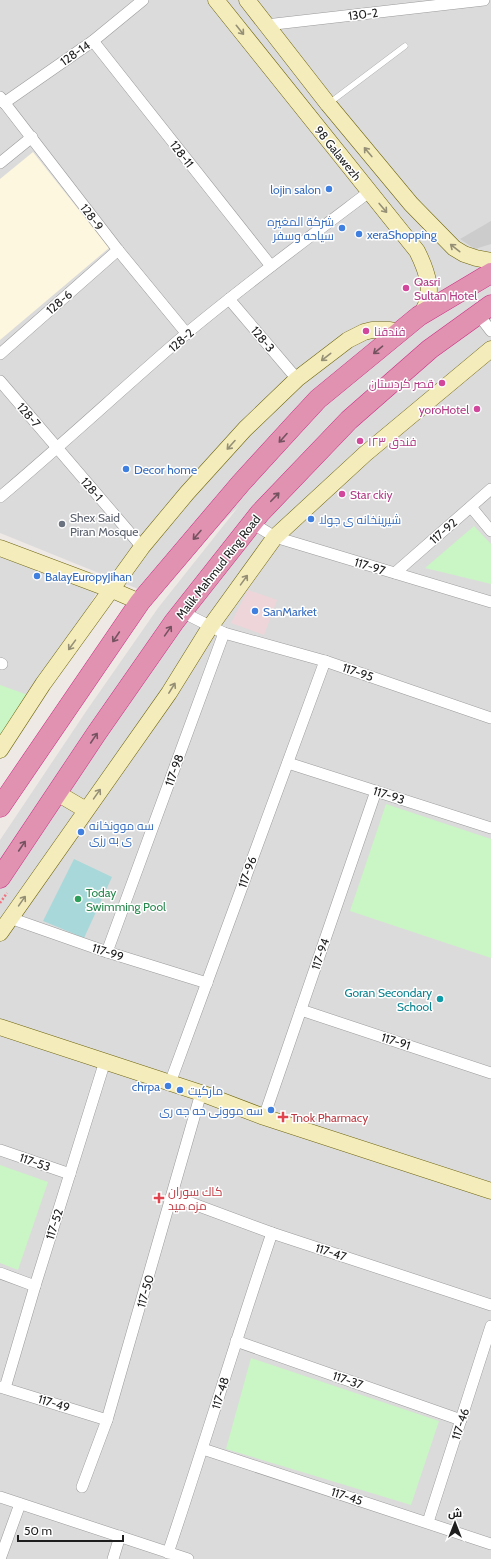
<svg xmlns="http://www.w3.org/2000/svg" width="491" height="1559" font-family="Cabin,Cairo,sans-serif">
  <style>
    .residential { fill: #dcdbdb }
    .commercial { fill: #eed5d9 }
    .education { fill: #fdf7df }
    .religious { fill: #ccc }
    .park { fill: #caf5c5 }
    .water { fill: #a8d8d9 }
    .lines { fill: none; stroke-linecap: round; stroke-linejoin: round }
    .lane-casing { stroke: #9b9b9b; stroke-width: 6 }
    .street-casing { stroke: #9b9b9b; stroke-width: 12 }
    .secondary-casing { stroke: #6d650d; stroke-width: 17 }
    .highway-casing { stroke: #cd3086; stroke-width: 21 }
    .path { stroke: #f07480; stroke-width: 2.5; stroke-dasharray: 2 2; stroke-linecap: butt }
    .lane { stroke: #fff; stroke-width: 5.5 }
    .street { stroke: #fff; stroke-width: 11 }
    .secondary { stroke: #f5ecbc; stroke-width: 16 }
    .highway { stroke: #e092b0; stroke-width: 20 }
    .oneway { stroke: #948f75 }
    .oneway2 { stroke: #755260 }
    .shop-dot { fill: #3f7fe0; stroke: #fff; stroke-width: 1.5 }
    .hotel-dot { fill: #d1479c; stroke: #fff; stroke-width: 1.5 }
    .worship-dot { fill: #6b7280; stroke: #fff; stroke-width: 1.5 }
    .leisure-dot { fill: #2e9e5b; stroke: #fff; stroke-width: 1.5 }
    .culture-dot { fill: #0f9aa8; stroke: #fff; stroke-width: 1.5 }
    .health-dot { fill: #e0444e; stroke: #fff; stroke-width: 1.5 }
    .labels { text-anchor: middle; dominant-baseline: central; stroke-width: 3; stroke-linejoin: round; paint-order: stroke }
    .street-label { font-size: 12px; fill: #1e1e1e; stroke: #fff }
    .shop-label { font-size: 12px; fill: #366cbe; stroke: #fff; text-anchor: start }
    .hotel-label { font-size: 12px; fill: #b23c85; stroke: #fff; text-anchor: start }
    .worship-label { font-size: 12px; fill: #5b616d; stroke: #fff; text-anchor: start }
    .leisure-label { font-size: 12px; fill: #27864d; stroke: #fff; text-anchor: start }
    .culture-label { font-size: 12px; fill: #0d838f; stroke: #fff; text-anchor: end }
    .health-label { font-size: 12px; fill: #be3a42; stroke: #fff; text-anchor: start }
  </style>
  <rect width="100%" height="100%" fill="#eee9e5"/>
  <g class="residential">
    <polygon points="0,0 224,0 232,8 227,0 491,0 491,1559 0,1559 0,840 87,710 158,608 239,506 148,593 0,533"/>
    <polygon points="0,557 97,592 43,684 0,750"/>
  </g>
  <polygon class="commercial" points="248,590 277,600 264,635 231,623"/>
  <polygon class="education" points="33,152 109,248 0,340 0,179"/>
  <polygon class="religious" points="491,221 491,244 475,249 460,239"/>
  <g class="park">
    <polygon points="474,526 491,544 491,584 425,568"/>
    <polygon points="0,685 28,695 0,737"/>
    <polygon points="386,804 491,839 491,958 350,911"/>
    <polygon points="0,1165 48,1182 18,1270 0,1263"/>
    <polygon points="251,1358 439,1421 411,1505 226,1449"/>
  </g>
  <polygon class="water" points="74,859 112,877 84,938 43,921"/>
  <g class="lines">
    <g class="lane-casing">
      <polyline id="lane" points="328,104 405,46"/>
    </g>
    <g class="street-casing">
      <g id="street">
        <polyline points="266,25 484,0"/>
        <polyline points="93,41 271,266"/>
        <polyline points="0,97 118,250 187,334"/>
        <polyline points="4,103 93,41 143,0"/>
        <polyline points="0,163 32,137"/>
        <polyline points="229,299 297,379"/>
        <polyline points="478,314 491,331"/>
        <polyline points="0,354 118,250"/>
        <polyline points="0,381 142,547"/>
        <path d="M0,497C63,444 124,387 187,333C246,284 308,238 369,192"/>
        <polyline points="471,507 491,531"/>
        <polyline points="252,523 275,537 491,602"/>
        <polyline points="395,573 491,489"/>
        <polyline points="182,612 224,633 325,661 491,718"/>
        <polyline points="0,663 2,664"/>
        <polyline points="288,763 491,828"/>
        <polyline points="10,918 107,952 207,983"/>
        <polyline points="107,952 224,633"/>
        <polyline points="301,1010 491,1073"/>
        <polyline points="170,1083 325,661"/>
        <polyline points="264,1117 376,791"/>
        <polyline points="0,1150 70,1174"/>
        <polyline points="172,1196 272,1233 491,1305"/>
        <polyline points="0,1273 35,1286"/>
        <polyline points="236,1341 461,1420"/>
        <polyline points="0,1387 107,1420"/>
        <polyline points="5,1388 35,1286 105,1061"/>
        <polyline points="203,1449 491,1544"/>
        <polyline points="82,1487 107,1420 201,1093"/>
        <polyline points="0,1497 188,1559"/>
        <polyline points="428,1522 491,1326"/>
        <path d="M168,1553C204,1446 236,1339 272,1233"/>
        <polyline points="0,1559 20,1504"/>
        <polyline points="113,1559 120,1536"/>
      </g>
    </g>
    <g class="secondary-casing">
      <g id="secondary">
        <path d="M216,0L417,251C427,271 437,297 419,316"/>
        <polyline points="247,0 328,104 411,204 454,248 464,254 476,258 491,261"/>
        <polyline points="0,548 112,590 140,602"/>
        <polyline points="0,750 43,684 142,547 187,493 245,429 297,379 348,340 364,332 372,330 390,330 399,332"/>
        <polyline points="57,793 86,810"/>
        <polyline points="0,933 169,693 210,627 275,537 365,454 491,349"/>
        <polyline points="0,1027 201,1093 264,1117 491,1191"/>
      </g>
    </g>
    <g class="highway-casing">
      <g id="highway">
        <polyline points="0,807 140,602 241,483 294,425 318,399 419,316 491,273"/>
        <polyline points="0,878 96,734 174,622 260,513 349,420 430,349 491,305"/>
      </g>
    </g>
    <polyline class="path" points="0,903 7,893"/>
    <use href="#lane" class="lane"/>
    <use href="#street" class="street"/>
    <use href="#secondary" class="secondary"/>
    <use href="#highway" class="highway"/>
  </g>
  <defs><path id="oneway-shaft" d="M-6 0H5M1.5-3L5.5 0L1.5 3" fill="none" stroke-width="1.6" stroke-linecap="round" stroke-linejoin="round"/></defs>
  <g class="oneway">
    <use href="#oneway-shaft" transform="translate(240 30) rotate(51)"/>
    <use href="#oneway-shaft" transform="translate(368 152) rotate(-130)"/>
    <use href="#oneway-shaft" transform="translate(383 208) rotate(50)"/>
    <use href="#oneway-shaft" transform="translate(455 248) rotate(-142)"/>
    <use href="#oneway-shaft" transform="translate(326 357) rotate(142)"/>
    <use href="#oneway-shaft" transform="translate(231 445) rotate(132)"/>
    <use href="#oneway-shaft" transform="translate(244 580) rotate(-54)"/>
    <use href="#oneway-shaft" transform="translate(72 645) rotate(126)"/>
    <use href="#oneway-shaft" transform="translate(172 688) rotate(-58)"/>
    <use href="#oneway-shaft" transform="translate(97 794) rotate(-55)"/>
    <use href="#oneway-shaft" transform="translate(22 901) rotate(-55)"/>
  </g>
  <g class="oneway2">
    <use href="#oneway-shaft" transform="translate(378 350) rotate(140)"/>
    <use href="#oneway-shaft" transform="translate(283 438) rotate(132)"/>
    <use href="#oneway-shaft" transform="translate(275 497) rotate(-46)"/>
    <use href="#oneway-shaft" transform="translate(197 535) rotate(131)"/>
    <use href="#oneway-shaft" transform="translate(168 631) rotate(-55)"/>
    <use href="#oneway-shaft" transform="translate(116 637) rotate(124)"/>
    <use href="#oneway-shaft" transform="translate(94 738) rotate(-56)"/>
    <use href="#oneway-shaft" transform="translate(22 846) rotate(-56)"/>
  </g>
  <g class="shop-dot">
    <circle cx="329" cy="189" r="4"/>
    <circle cx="342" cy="228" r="4"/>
    <circle cx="359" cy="234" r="4"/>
    <circle cx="126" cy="469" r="4"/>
    <circle cx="311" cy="519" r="4"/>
    <circle cx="37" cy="576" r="4"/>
    <circle cx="255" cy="611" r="4"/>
    <circle cx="81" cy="832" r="4"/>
    <circle cx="168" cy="1086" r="4"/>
    <circle cx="180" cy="1090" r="4"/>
    <circle cx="271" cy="1110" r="4"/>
  </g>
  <g class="hotel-dot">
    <circle cx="406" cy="288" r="4"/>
    <circle cx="366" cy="331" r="4"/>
    <circle cx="442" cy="383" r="4"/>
    <circle cx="477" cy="409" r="4"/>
    <circle cx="360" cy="441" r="4"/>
    <circle cx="342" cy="494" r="4"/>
  </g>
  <circle class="worship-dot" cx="62" cy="524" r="4"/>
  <circle class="leisure-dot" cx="78" cy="899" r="4"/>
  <circle class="culture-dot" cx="440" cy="999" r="4"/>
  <g class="health-dot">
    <path d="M281 1111h4v4h4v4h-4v4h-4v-4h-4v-4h4z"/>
    <path d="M157 1192h4v4h4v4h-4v4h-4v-4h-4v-4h4z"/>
  </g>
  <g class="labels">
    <g class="street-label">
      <text transform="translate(363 14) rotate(-7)">130-2</text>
      <text transform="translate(75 53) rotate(-35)">128-14</text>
      <text transform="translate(338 153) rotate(51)">98 Galawezh</text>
      <text transform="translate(182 154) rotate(52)">128-11</text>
      <text transform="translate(92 217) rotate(53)">128-9</text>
      <text transform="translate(59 302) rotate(-41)">128-6</text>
      <text transform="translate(263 339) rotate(50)">128-3</text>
      <text transform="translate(181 340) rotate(-41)">128-2</text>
      <text transform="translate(29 415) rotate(49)">128-7</text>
      <text transform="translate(92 489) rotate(49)">128-1</text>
      <text transform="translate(443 531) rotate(-41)">117-92</text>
      <text transform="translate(370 566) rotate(17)">117-97</text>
      <text transform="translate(218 567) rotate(-52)">Malik Mahmud Ring Road</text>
      <text transform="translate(358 672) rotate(19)">117-95</text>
      <text transform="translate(174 770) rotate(-70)">117-98</text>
      <text transform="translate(389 795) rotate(18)">117-93</text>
      <text transform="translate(247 872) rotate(-70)">117-96</text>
      <text transform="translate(108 952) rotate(18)">117-99</text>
      <text transform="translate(320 954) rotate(-71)">117-94</text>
      <text transform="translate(396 1041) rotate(18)">117-91</text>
      <text transform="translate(35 1162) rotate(19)">117-53</text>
      <text transform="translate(54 1224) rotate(-72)">117-52</text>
      <text transform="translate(331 1252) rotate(18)">117-47</text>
      <text transform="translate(145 1291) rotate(-74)">117-50</text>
      <text transform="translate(348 1380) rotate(19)">117-37</text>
      <text transform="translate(220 1393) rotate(-73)">117-48</text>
      <text transform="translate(54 1403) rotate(17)">117-49</text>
      <text transform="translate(460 1424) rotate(-72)">117-46</text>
      <text transform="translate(347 1496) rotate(18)">117-45</text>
    </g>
    <g class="shop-label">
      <text x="321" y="189" text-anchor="end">lojin salon</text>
      <text x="334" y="221" text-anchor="end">شركة المغيره<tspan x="334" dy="14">سياحه وسفر</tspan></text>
      <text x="367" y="234">xeraShopping</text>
      <text x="134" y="469">Decor home</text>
      <text x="319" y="519">شیرینخانه ی جولا</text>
      <text x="45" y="576">BalayEuropyJihan</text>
      <text x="263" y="611">SanMarket</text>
      <text x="89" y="825">سه موونخانه<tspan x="89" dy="14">ی به رزی</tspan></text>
      <text x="160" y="1086" text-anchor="end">chrpa</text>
      <text x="188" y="1090">ماركيت</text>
      <text x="263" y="1110" text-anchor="end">سه موونی حه جه ری</text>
    </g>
    <g class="hotel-label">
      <text x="414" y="281">Qasri<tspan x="414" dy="14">Sultan Hotel</tspan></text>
      <text x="374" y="331">فندقنا</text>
      <text x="434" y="383" text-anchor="end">قصر كردستان</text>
      <text x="469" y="409" text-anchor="end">yoroHotel</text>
      <text x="368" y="441">فندق ١٢٣</text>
      <text x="350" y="494">Star ckiy</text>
    </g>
    <g class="worship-label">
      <text x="70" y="517">Shex Said<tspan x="70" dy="14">Piran Mosque</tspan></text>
    </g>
    <g class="leisure-label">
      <text x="86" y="892">Today<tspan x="86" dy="14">Swimming Pool</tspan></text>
    </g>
    <g class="culture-label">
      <text x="432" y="992">Goran Secondary<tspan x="432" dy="14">School</tspan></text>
    </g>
    <g class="health-label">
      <text x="291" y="1117">Tnok Pharmacy</text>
      <text x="168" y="1191">كاك سوران<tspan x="168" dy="14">مزه ميد</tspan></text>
    </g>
  </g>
  <g transform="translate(455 1523)" stroke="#ffffff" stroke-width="3" paint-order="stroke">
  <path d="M0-3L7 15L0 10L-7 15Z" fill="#1e1e1e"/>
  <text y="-6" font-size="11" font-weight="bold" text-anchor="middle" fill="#1e1e1e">ش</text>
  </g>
  <path d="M18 1535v6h105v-6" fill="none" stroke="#1e1e1e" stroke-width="2"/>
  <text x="24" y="1535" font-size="12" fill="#1e1e1e" stroke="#ffffff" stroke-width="3" paint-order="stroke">50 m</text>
</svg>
